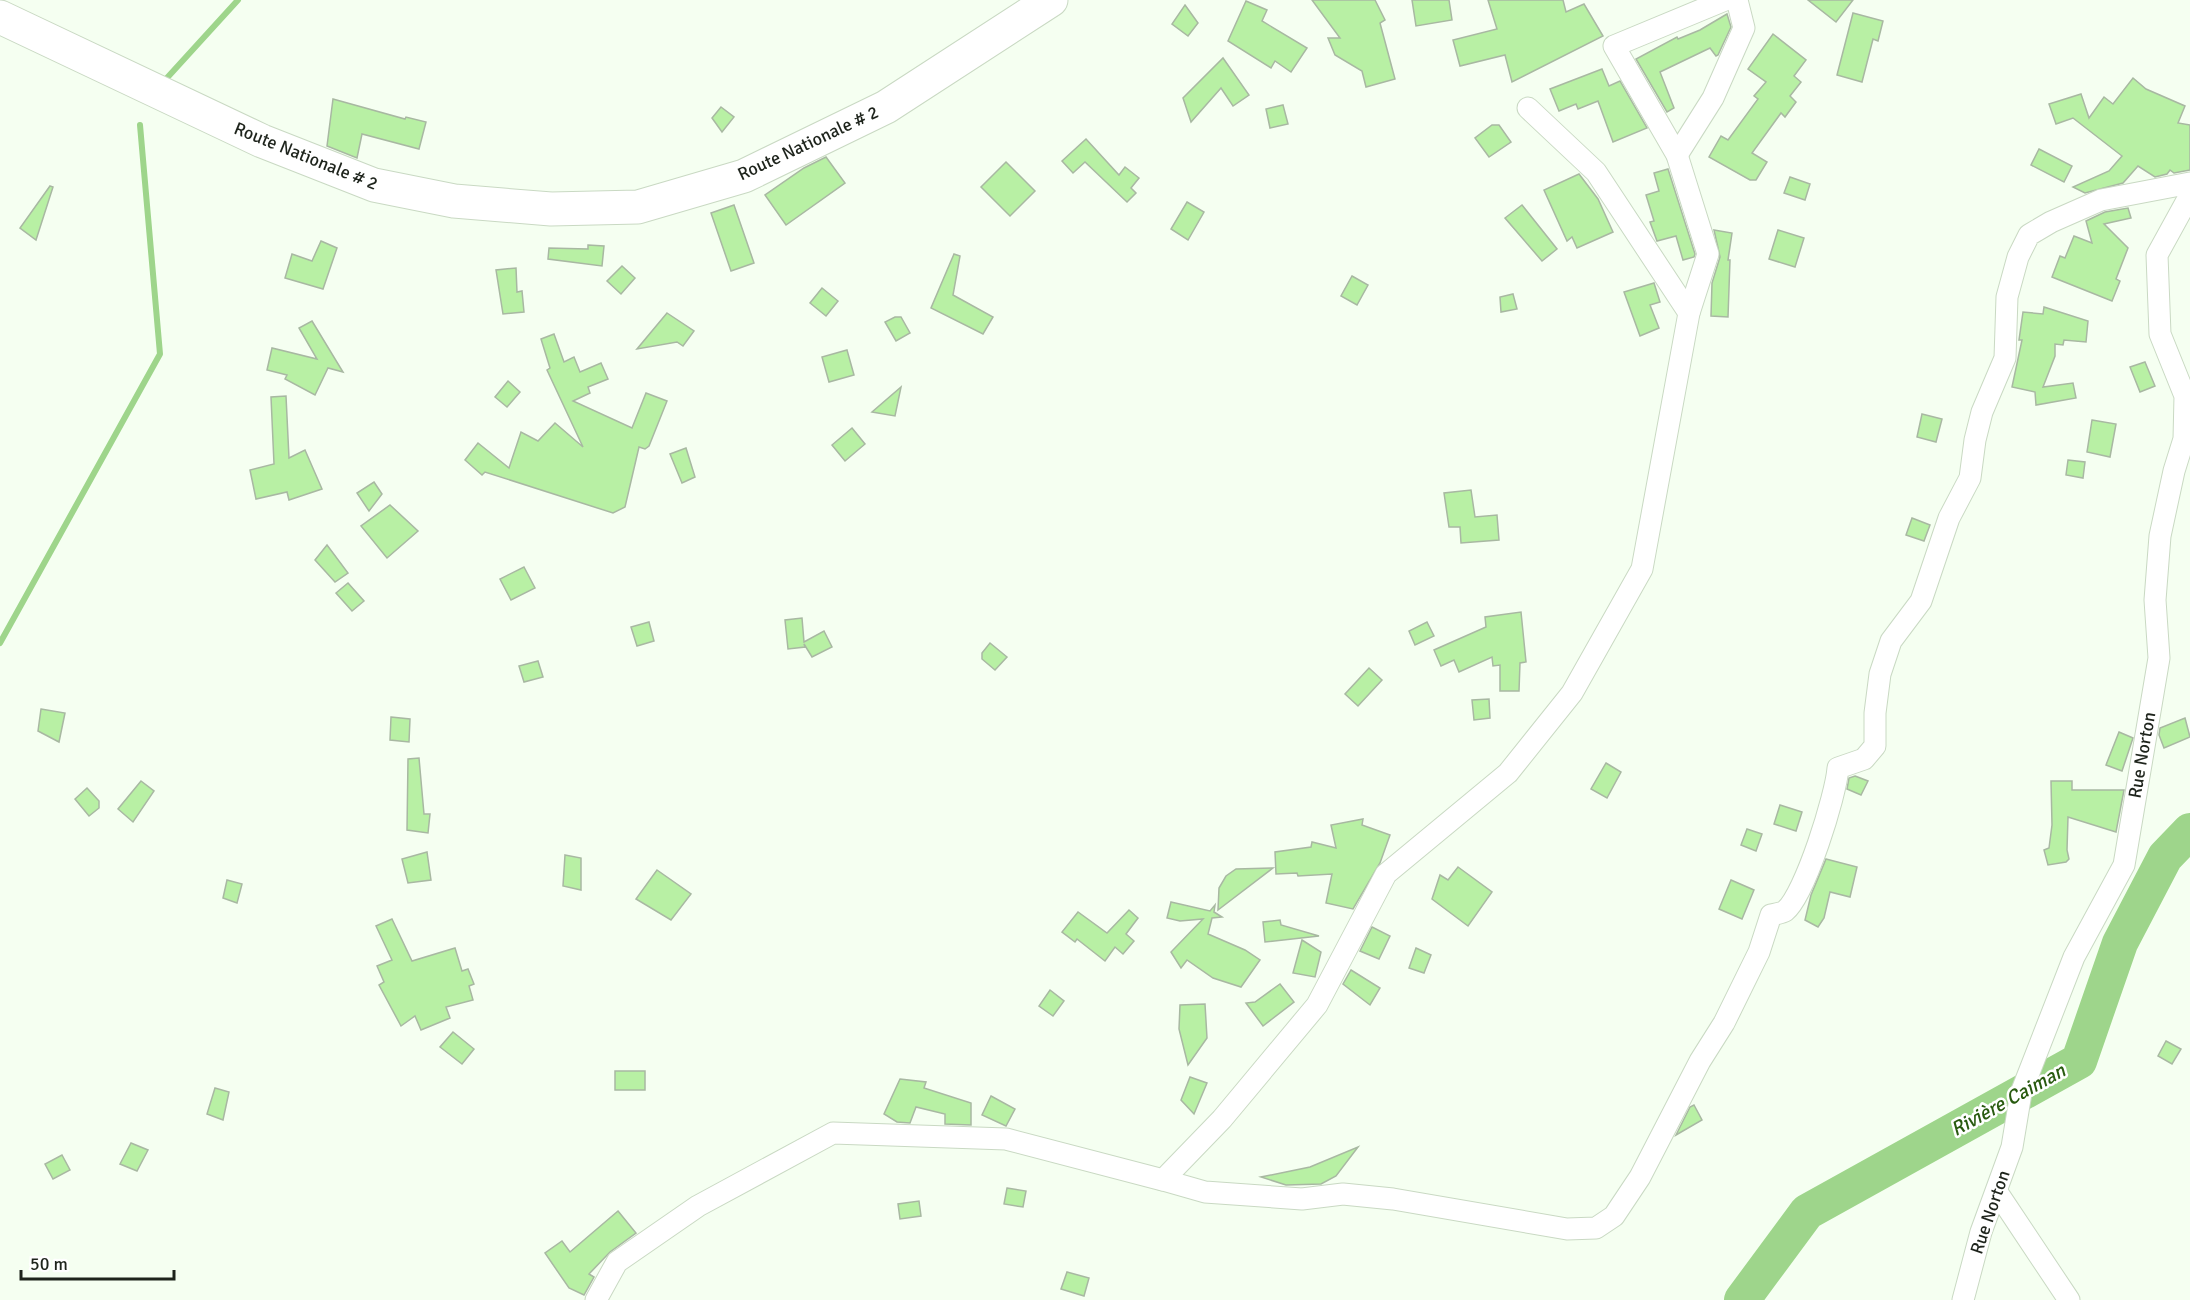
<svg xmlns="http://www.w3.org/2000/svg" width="2190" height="1300" font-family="Signika,sans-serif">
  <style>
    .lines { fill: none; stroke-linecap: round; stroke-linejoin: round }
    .stream { stroke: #9ed58b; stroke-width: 6 }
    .river { stroke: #9ed58b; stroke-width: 36 }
    .building { fill: #b8f0a4; stroke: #a8b8a2; stroke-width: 1.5 }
    .street-casing { stroke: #c9d9c3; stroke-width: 23 }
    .primary-casing { stroke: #c9d9c3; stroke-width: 35 }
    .street { stroke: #fff; stroke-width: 21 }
    .primary { stroke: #fff; stroke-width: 33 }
    .labels { text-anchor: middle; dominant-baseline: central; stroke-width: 5; stroke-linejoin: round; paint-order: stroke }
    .street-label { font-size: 18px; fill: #1e241c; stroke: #fff }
    .water-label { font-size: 20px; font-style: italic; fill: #285a0f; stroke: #fff }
  </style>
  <rect width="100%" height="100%" fill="#f5fff1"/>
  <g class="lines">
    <g class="stream">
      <polyline points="166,79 238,0"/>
      <polyline points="0,643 160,354 140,125"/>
    </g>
    <polyline class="river" points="1742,1300 1807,1212 2079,1061 2120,943 2165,857 2190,831"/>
  </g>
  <g class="building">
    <polygon points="1312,0 1375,0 1385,20 1380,23 1395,79 1366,87 1362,71 1335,55 1328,38 1340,38"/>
    <polygon points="1412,0 1449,0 1452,20 1416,26"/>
    <polygon points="1488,0 1563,0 1566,12 1584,4 1603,36 1512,82 1505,55 1460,66 1453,40 1497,29"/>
    <polygon points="1808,0 1853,0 1836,22"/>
    <polygon points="1246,1 1267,10 1262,21 1307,48 1291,72 1275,61 1271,68 1228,41"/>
    <polygon points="1185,5 1198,23 1188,36 1172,24"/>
    <polygon points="1853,13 1883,21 1878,41 1873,39 1862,82 1837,75"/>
    <polygon points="1727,14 1731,27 1718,55 1716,56 1710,48 1660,72 1674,108 1667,112 1636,59 1677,37 1678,39 1700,30"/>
    <polygon points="1773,34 1806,60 1794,76 1801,82 1790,96 1796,102 1785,117 1781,113 1752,153 1767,162 1756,180 1750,180 1709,157 1721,136 1728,140 1758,99 1754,96 1766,82 1748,69"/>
    <polygon points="1223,58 1249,95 1233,106 1221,88 1191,122 1183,98"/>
    <polygon points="1602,69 1609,86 1620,81 1647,128 1613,142 1598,101 1578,109 1576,104 1559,111 1550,89"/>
    <polygon points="2133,78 2146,89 2185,106 2178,123 2190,125 2190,170 2174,173 2170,170 2167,174 2155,177 2138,166 2123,183 2085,193 2073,187 2109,171 2122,156 2073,118 2056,124 2049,104 2081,94 2089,118 2104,97 2113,104"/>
    <polygon points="333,99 405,119 406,117 426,122 419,149 362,134 357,158 327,146"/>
    <polygon points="1283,105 1288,124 1270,128 1266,109"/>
    <polygon points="721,107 734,117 722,132 712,118"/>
    <polygon points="1492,125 1499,125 1511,142 1489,157 1475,138"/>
    <polygon points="1086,139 1119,175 1125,167 1139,178 1131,188 1136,193 1127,202 1085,162 1073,173 1062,161"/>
    <polygon points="2039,149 2072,166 2064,182 2031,165"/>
    <polygon points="826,157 845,183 786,225 765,195 804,168"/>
    <polygon points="1006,162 1035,191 1010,216 981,187"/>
    <polygon points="1668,169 1695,254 1694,257 1683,260 1676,236 1657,241 1650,222 1654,221 1646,195 1659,191 1654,173"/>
    <polygon points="1579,174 1598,199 1613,232 1577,248 1572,237 1567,241 1544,190"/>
    <polygon points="1790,177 1810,184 1805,200 1784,193"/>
    <polygon points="50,186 53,187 36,240 20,228"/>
    <polygon points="1187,202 1204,212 1188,240 1171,229"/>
    <polygon points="734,205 754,263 731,271 711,213"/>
    <polygon points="1522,205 1557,249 1542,261 1505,218"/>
    <polygon points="2128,208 2131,218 2104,224 2128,248 2116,279 2120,281 2112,301 2052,277 2060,256 2065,258 2074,236 2092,243 2086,221 2105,212"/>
    <polygon points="1714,230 1732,233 1728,260 1730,260 1728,317 1711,316 1712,283 1720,257"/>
    <polygon points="1778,230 1804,238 1795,267 1769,259"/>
    <polygon points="321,241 337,248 323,289 285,278 292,254 312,261"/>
    <polygon points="588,245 604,246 602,266 548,259 549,248 588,249"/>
    <polygon points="954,254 960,256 953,295 993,317 983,334 931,308"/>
    <polygon points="622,266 635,278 621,294 607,281"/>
    <polygon points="516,268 517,292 522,291 524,312 503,314 496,270"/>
    <polygon points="1352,276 1368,285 1357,305 1341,296"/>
    <polygon points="1654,283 1660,302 1650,305 1659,328 1640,336 1624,292"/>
    <polygon points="822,288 838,301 826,316 810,303"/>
    <polygon points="1513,294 1517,309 1501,312 1500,297"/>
    <polygon points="2044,307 2088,321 2086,342 2064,340 2063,345 2055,344 2055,356 2043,387 2073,383 2076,398 2036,405 2035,392 2012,387 2022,340 2019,340 2023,312 2043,314"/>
    <polygon points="667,313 694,331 683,346 677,342 637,349"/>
    <polygon points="895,317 901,317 910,333 896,341 885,322"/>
    <polygon points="312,321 343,372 328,368 315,395 285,379 287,375 267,370 272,348 317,359 299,328"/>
    <polygon points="554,334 564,362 574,357 580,372 601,363 608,379 588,387 590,393 573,401 632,428 646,393 667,401 649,446 645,449 639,447 625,507 613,513 485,472 482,475 465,460 478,443 509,468 521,432 538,441 555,423 583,447 547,370 550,368 541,339"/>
    <polygon points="847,350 854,375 829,382 822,357"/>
    <polygon points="2145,362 2155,386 2140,392 2130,367"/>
    <polygon points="508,381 520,392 507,407 495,397"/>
    <polygon points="901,387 895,416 872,412"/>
    <polygon points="286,396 289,458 305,450 322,489 289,500 287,492 256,499 250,470 274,464 271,397"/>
    <polygon points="1922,414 1942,419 1936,442 1917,437"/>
    <polygon points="2092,420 2116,424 2110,457 2087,452"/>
    <polygon points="852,428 865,444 845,461 832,445"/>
    <polygon points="686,448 695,477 682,483 670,454"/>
    <polygon points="2068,460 2085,462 2083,478 2066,475"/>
    <polygon points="374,482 382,494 369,511 357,493"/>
    <polygon points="1471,490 1475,517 1497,515 1499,540 1461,543 1460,527 1449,527 1444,493"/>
    <polygon points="390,505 418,531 387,558 361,526"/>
    <polygon points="1912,518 1930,525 1924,541 1906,535"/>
    <polygon points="327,545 348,573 335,582 315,560"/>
    <polygon points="524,567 535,588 511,600 500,579"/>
    <polygon points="348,583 364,601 352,611 336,593"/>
    <polygon points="1521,612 1526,662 1520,663 1519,691 1500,691 1500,665 1493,666 1492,657 1459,672 1454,660 1441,666 1434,650 1486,627 1485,617"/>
    <polygon points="802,618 804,642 824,631 832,647 812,657 804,644 805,647 788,649 785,620"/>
    <polygon points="649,622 654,641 637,646 631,627"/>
    <polygon points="1427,622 1434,636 1415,645 1409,631"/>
    <polygon points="990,643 1007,657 995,670 982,659 982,653"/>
    <polygon points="538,661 543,677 524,682 519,666"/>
    <polygon points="1369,668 1382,680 1358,706 1345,694"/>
    <polygon points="1489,699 1490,718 1474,720 1472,700"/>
    <polygon points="41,709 65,713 59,742 38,731"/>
    <polygon points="391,717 410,719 409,742 390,740"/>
    <polygon points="2185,718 2190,737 2164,748 2159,735 2160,728"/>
    <polygon points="2119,732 2133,738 2122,771 2106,765"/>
    <polygon points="419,758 424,814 430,814 428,833 407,830 408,759"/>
    <polygon points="1606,763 1621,772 1607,798 1591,789"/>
    <polygon points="1855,776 1868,781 1861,795 1847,789 1849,778"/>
    <polygon points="141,781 154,791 133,822 118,809"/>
    <polygon points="2051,781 2072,781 2072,790 2124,790 2116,832 2068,817 2067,850 2069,859 2066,862 2048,865 2044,850 2049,848 2052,825"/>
    <polygon points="87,788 99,801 99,808 89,816 75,799"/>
    <polygon points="1780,805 1802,812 1796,831 1774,824"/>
    <polygon points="1363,819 1362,825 1390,835 1380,863 1353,909 1326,903 1332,874 1298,876 1297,873 1276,874 1275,852 1311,847 1312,842 1336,848 1331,825"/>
    <polygon points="1747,829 1762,834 1756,851 1741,845"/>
    <polygon points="427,852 431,880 408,883 402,859"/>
    <polygon points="565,855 581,858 581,890 563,886"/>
    <polygon points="1826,859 1857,867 1850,897 1830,892 1824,918 1818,927 1805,920 1811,895"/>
    <polygon points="1458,867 1492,892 1468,926 1432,899 1440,875 1448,880"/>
    <polygon points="1273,868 1218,910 1219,888 1226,876 1236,869"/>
    <polygon points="657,870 691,894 671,920 636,899"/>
    <polygon points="227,880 242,884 237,903 223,898"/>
    <polygon points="1731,880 1754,890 1742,919 1719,909"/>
    <polygon points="1171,902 1210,911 1215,905 1214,912 1222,917 1212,918 1208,934 1245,950 1260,960 1241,987 1213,978 1187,960 1181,968 1171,952 1203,919 1180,921 1167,918"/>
    <polygon points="1129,910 1138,918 1126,934 1134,941 1123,954 1115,947 1105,961 1077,939 1075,942 1062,932 1078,912 1107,933"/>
    <polygon points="392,919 412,961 455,948 462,971 468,969 474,984 469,986 473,1000 446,1007 450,1018 421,1030 415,1016 401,1026 379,985 384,982 377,966 392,960 376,926"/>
    <polygon points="1280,920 1281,925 1319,936 1265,942 1263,922"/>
    <polygon points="1372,927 1390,936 1379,959 1360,951"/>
    <polygon points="1302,940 1321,952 1315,977 1293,973"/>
    <polygon points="1416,948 1431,955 1424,973 1409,968"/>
    <polygon points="1351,970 1380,988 1370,1005 1343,984"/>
    <polygon points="1280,984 1294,1002 1263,1026 1246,1003 1255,1002"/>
    <polygon points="1050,990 1064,1001 1053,1016 1039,1006"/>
    <polygon points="1205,1004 1207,1038 1188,1065 1179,1029 1180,1005"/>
    <polygon points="453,1032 474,1049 462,1064 440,1047"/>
    <polygon points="2166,1041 2181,1049 2172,1064 2158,1056"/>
    <rect x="615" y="1071" width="30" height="19"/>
    <polygon points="1190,1077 1207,1083 1194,1114 1181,1100"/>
    <polygon points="900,1079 926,1082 924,1088 971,1103 971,1125 945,1124 945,1114 916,1107 910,1123 897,1122 884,1114"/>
    <polygon points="215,1088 229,1092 223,1120 207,1114"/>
    <polygon points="991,1096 1015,1109 1006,1126 982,1115"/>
    <polygon points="1694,1105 1702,1120 1676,1135 1690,1107"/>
    <polygon points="131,1143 148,1150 137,1171 120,1164"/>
    <polygon points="1358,1147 1336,1176 1321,1184 1286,1185 1261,1177 1310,1167"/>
    <polygon points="62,1155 70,1170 53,1179 45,1164"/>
    <polygon points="1007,1188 1026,1191 1023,1207 1004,1204"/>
    <polygon points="919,1201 921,1216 900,1219 898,1204"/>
    <polygon points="618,1211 636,1233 610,1252 589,1274 594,1277 584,1295 569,1288 545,1253 562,1241 570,1252"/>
    <polygon points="1067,1272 1089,1278 1084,1296 1061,1289"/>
  </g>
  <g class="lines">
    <g class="street-casing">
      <g id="street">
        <polyline points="1528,108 1596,172 1689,313"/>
        <polyline points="1677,155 1713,98 1744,28 1737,0"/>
        <path d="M1163,1180L1205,1192L1302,1199L1343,1194L1393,1199L1567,1229L1596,1228L1614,1216L1640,1177L1700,1061L1724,1023L1759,952L1771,915C1775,914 1782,913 1785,911C1805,895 1836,795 1838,768L1864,759L1875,746V713L1880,674L1891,641L1921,601L1949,518L1970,478L1975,440L1982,412L2005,358L2007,297L2018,257L2029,235L2051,222L2101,200L2190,183"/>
        <polyline points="1997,1192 2069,1300"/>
        <polyline points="596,1300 617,1262 698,1206 833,1133 1006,1139 1163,1180 1222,1119 1317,1005 1386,874 1508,773 1572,693 1642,569 1689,313 1708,254 1677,155 1614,46 1725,0"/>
        <polyline points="1963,1300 1981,1232 2012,1147 2021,1093 2074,957 2124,865 2159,658 2155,600 2160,536 2174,471 2184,439 2185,396 2160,334 2157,255 2190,195"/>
      </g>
    </g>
    <g class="primary-casing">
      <polyline id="primary" points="0,17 262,141 374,185 454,201 551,209 638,207 744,176 886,107 1051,0"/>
    </g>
    <use href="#street" class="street"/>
    <use href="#primary" class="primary"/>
  </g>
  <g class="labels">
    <g class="street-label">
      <text transform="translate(808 143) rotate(-25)">Route Nationale # 2</text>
      <text transform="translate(306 156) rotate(22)">Route Nationale # 2</text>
      <text transform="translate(2142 755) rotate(-80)">Rue Norton</text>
      <text transform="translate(1990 1212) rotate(-71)">Rue Norton</text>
    </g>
    <g class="water-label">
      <text transform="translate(2008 1100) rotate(-29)">Rivière Caiman</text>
    </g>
  </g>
  <path d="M21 1270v9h153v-9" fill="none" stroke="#1e241c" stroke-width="3"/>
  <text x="30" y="1270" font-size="18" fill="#1e241c" stroke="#ffffff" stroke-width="4.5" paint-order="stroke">50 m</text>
</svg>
